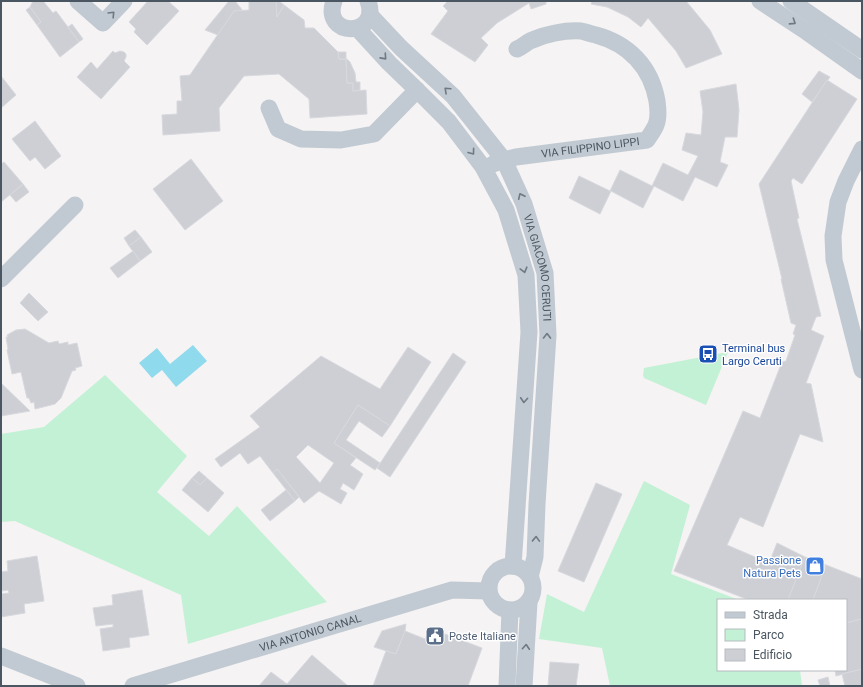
<svg xmlns="http://www.w3.org/2000/svg" width="863" height="687" font-family="Roboto,sans-serif">
  <style>
    .green { fill: #c3f1d5 }
    .water { fill: #90daee }
    .building { fill: #cdcfd5; stroke: #d7d9de; fill-rule: evenodd }
    .lines { fill: none; stroke-linecap: round; stroke-linejoin: round }
    .minor { stroke: #c1cad2; stroke-width: 17 }
    .oneway { stroke: #6e7983 }
    .labels { text-anchor: middle; dominant-baseline: central; stroke-width: 3; stroke-linejoin: round; paint-order: stroke }
    .street-label { font-size: 11px; fill: #4a5661; stroke: #fff }
    .transit-label { font-size: 11px; fill: #164399; stroke: #fff; text-anchor: start }
    .shop-label { font-size: 11px; fill: #366cbe; stroke: #fff; text-anchor: end }
    .service-label { font-size: 11px; fill: #4e5e75; stroke: #fff; text-anchor: start }
  </style>
  <rect width="100%" height="100%" fill="#f5f3f3"/>
  <g class="green">
    <polygon points="728,352 706,405 644,378 643,375 644,368"/>
    <polygon points="105,375 187,456 157,492 209,536 237,506 327,602 188,644 181,595 15,521 1,522 1,434 44,427"/>
    <polygon points="644,481 690,505 671,574 739,600 718,600 718,670 800,670 802,686 610,686 602,648 539,639 547,594 584,612"/>
  </g>
  <polygon class="water" points="193,345 207,361 176,387 162,370 152,378 139,363 157,348 170,364"/>
  <g class="building">
    <polygon points="33,1 43,1 53,13 56,11 79,42 60,57 37,25 41,22 30,7"/>
    <polygon points="148,1 168,1 179,11 147,45 134,32 136,29 129,22"/>
    <polygon points="229,1 235,1 243,11 234,11 218,35 205,30"/>
    <polygon points="249,1 276,1 277,17 284,5 304,20 305,28 314,28 338,52 339,59 346,59 347,83 353,83 353,91 366,90 367,114 310,118 309,99 279,74 244,76 219,108 220,131 163,135 162,115 177,114 177,101 182,101 180,76 190,75 234,11 249,10"/>
    <polygon points="276,1 279,1 284,5 277,17"/>
    <polygon points="448,1 546,1 546,4 531,9 529,3 497,23 481,38 488,45 475,62 431,34 448,11 443,6"/>
    <polygon points="592,1 686,1 710,30 722,54 686,68 676,51 648,18 641,27 628,17 607,7 591,4"/>
    <polygon points="30,7 41,22 37,25 26,10"/>
    <polygon points="72,24 83,39 79,42 68,27"/>
    <polygon points="113,51 115,53 120,51 124,52 126,54 126,57 124,61 130,67 101,99 77,77 91,62 97,69"/>
    <polygon points="338,52 346,52 346,59 339,59"/>
    <polygon points="346,59 347,59 350,62 355,73 356,82 360,82 360,90 353,91 353,83 347,83"/>
    <polygon points="819,71 830,77 812,102 802,94"/>
    <polygon points="1,76 16,95 1,108"/>
    <polygon points="827,80 857,99 802,184 793,178 791,181 799,218 797,219 821,316 816,317 811,330 824,336 806,383 811,384 823,442 800,434 763,527 740,517 727,545 769,563 777,543 805,557 788,600 749,600 674,571 743,411 760,418 782,362 786,361 795,335 793,334 796,325 791,323 781,279 782,279 759,184"/>
    <polygon points="736,84 739,110 737,137 725,137 720,162 728,165 717,187 695,177 683,201 654,186 643,208 611,191 600,214 569,198 579,176 610,191 620,170 652,186 663,163 688,175 698,156 682,150 686,133 701,135 703,112 700,91"/>
    <polygon points="35,121 61,156 45,169 35,157 30,161 12,139"/>
    <polygon points="191,159 223,201 185,230 153,189"/>
    <polygon points="4,162 23,184 1,202 1,164"/>
    <polygon points="23,184 29,192 16,202 10,195"/>
    <polygon points="135,230 141,237 129,246 124,238"/>
    <polygon points="141,237 152,252 140,261 129,246"/>
    <polygon points="133,251 140,261 118,278 110,268"/>
    <polygon points="29,293 48,312 38,321 20,303"/>
    <polygon points="25,329 49,343 58,341 59,344 68,342 68,345 77,343 82,366 75,368 76,370 72,371 61,398 55,404 35,409 34,402 31,403 29,398 27,398 21,372 12,374 7,350 8,349 6,337 8,337 7,335 16,330"/>
    <path d="M408,347L431,362L390,426L358,405L334,443L356,458L350,465L363,474L354,490L343,483L340,489L347,493L341,504L319,491L304,503L277,469L273,473L260,456L248,464L240,453L221,467L215,459L260,427L250,416L321,356L380,389ZM308,445L334,463L320,483L296,457Z"/>
    <polygon points="453,353 466,362 390,477 377,468"/>
    <polygon points="1,383 30,411 1,416"/>
    <polygon points="358,405 390,426 382,437 359,421 346,440 380,463 375,470 334,443"/>
    <polygon points="277,469 299,497 295,501 273,473"/>
    <polygon points="199,471 207,478 200,485 192,478"/>
    <polygon points="192,478 200,485 207,478 224,493 208,512 182,490"/>
    <polygon points="596,483 622,494 584,582 558,571"/>
    <polygon points="286,490 295,501 270,521 261,510"/>
    <polygon points="37,556 44,601 24,604 25,613 1,617 1,594 9,593 8,590 1,591 1,572 8,571 7,561"/>
    <polygon points="805,557 826,565 813,600 788,600"/>
    <polygon points="826,565 862,579 862,619 846,623 846,600 813,600"/>
    <polygon points="142,590 149,635 129,638 130,647 103,651 100,629 113,627 113,624 96,626 93,608 113,605 112,595"/>
    <polygon points="862,619 862,669 836,676 835,670 846,670 846,623"/>
    <polygon points="406,624 405,631 396,654 374,647 382,631"/>
    <polygon points="429,628 482,648 468,686 373,686 386,651 396,654 405,631 425,639"/>
    <polygon points="312,655 348,686 259,686 271,672 287,684"/>
    <polygon points="550,662 579,664 576,686 548,686"/>
    <polygon points="862,669 862,686 845,686 842,674"/>
    <polygon points="828,677 830,686 820,686 818,680"/>
  </g>
  <g class="lines">
    <g class="minor">
      <polyline points="78,1 103,23 124,1"/>
      <path d="M334,1C321,38 381,38 368,1"/>
      <polyline points="760,1 807,32 862,71"/>
      <polyline points="791,1 862,50"/>
      <path id="s1" d="M370,15L401,48L453,96L504,160L524,204L545,273L548,335L537,504L535,557L530,577"/>
      <polyline points="357,28 389,63 417,90 449,122 483,167 506,210 526,275 529,332 513,566"/>
      <polyline points="269,108 278,129 301,139 341,140 374,134 417,90"/>
      <polyline points="862,149 846,181 838,202 833,236 834,260 862,370"/>
      <path id="s2" d="M493,164L504,160L516,157L647,140C650,135 654,130 656,125C659,118 658,108 657,101C651,67 629,44 596,35C591,34 586,32 581,31C565,30 545,34 530,41C526,43 522,47 517,49"/>
      <polyline points="1,279 75,205"/>
      <circle cx="511" cy="588" r="22"/>
      <polyline points="1,656 77,686"/>
      <path id="s3" d="M133,686L452,590L489,591"/>
      <polyline points="507,686 510,610"/>
      <polyline points="524,686 529,602"/>
    </g>
  </g>
  <defs><path id="oneway-chevron" d="M-2-3.5L2.5 0L-2 3.5" fill="none" stroke-width="1.6" stroke-linecap="round" stroke-linejoin="round"/></defs>
  <g class="oneway">
    <use href="#oneway-chevron" transform="translate(112 14) rotate(-46)"/>
    <use href="#oneway-chevron" transform="translate(793 22) rotate(33)"/>
    <use href="#oneway-chevron" transform="translate(384 57) rotate(48)"/>
    <use href="#oneway-chevron" transform="translate(447 90) rotate(-137)"/>
    <use href="#oneway-chevron" transform="translate(472 152) rotate(53)"/>
    <use href="#oneway-chevron" transform="translate(521 196) rotate(-115)"/>
    <use href="#oneway-chevron" transform="translate(524 270) rotate(75)"/>
    <use href="#oneway-chevron" transform="translate(547 336) rotate(-89)"/>
    <use href="#oneway-chevron" transform="translate(524 400) rotate(94)"/>
    <use href="#oneway-chevron" transform="translate(536 539) rotate(-88)"/>
    <use href="#oneway-chevron" transform="translate(526 647) rotate(-86)"/>
  </g>
  <defs>
    <g id="bus-square" transform="scale(1)"><rect x="-9" y="-9" width="18" height="18" rx="4" fill="#1a4fb4" stroke="#fff"/><path d="M-5-6H5V4H4V6H2V4H-2V6H-4V4H-5ZM-3.5-4V0h7V-4ZM-3.5 1.2v1.5H-2V1.2ZM2 1.2v1.5H3.5V1.2Z" fill="#fff"/></g>
    <g id="shop-square" transform="scale(1)"><rect x="-9" y="-9" width="18" height="18" rx="4" fill="#3f7fe0" stroke="#fff"/><path d="M-5-2.5h2.3a2.7 3.5 0 0 1 5.4 0H5L5.5 6h-11ZM-1.5-2.5h3a1.5 2.3 0 0 0-3 0Z" fill="#fff"/></g>
    <g id="civic-square" transform="scale(1)"><rect x="-9" y="-9" width="18" height="18" rx="4" fill="#5c6f8a" stroke="#fff"/><path d="M-.6-6.5H3V-4.5H.6V-3L4-1V1h2V6H-6V1h2V-1L-.6-3ZM-1.2 2.5V6h2.4V2.5Z" fill="#fff"/></g>
  </defs>
  <g fill-rule="evenodd">
    <use href="#bus-square" x="708" y="354"/>
    <use href="#shop-square" x="815" y="566"/>
    <use href="#civic-square" x="435" y="636"/>
  </g>
  <g class="labels">
    <g class="street-label">
      <text stroke="none"><textPath href="#s2" startOffset="99">VIA FILIPPINO LIPPI</textPath></text>
      <text stroke="none"><textPath href="#s1" startOffset="312">VIA GIACOMO CERUTI</textPath></text>
      <text stroke="none"><textPath href="#s3" startOffset="185">VIA ANTONIO CANAL</textPath></text>
    </g>
    <g class="transit-label">
      <text x="722" y="348">Terminal bus<tspan x="722" dy="13">Largo Ceruti</tspan></text>
    </g>
    <g class="shop-label">
      <text x="801" y="560">Passione<tspan x="801" dy="13">Natura Pets</tspan></text>
    </g>
    <g class="service-label">
      <text x="449" y="636">Poste Italiane</text>
    </g>
  </g>
  <rect width="863" height="687" fill="none" stroke="#4a5661" stroke-width="4"/>
  <rect x="717" y="599" width="130" height="72" fill="#ffffff" stroke="#b7bbc0"/>
  <rect x="725" y="612" width="20" height="6" fill="#c1cad2" stroke="#b7bbc0"/>
  <text x="753" y="619" font-size="12" fill="#4a5661">Strada</text>
  <rect x="725" y="629" width="20" height="12" fill="#c3f1d5" stroke="#b7bbc0"/>
  <text x="753" y="639" font-size="12" fill="#4a5661">Parco</text>
  <rect x="725" y="649" width="20" height="12" fill="#cdcfd5" stroke="#b7bbc0"/>
  <text x="753" y="659" font-size="12" fill="#4a5661">Edificio</text>
</svg>
